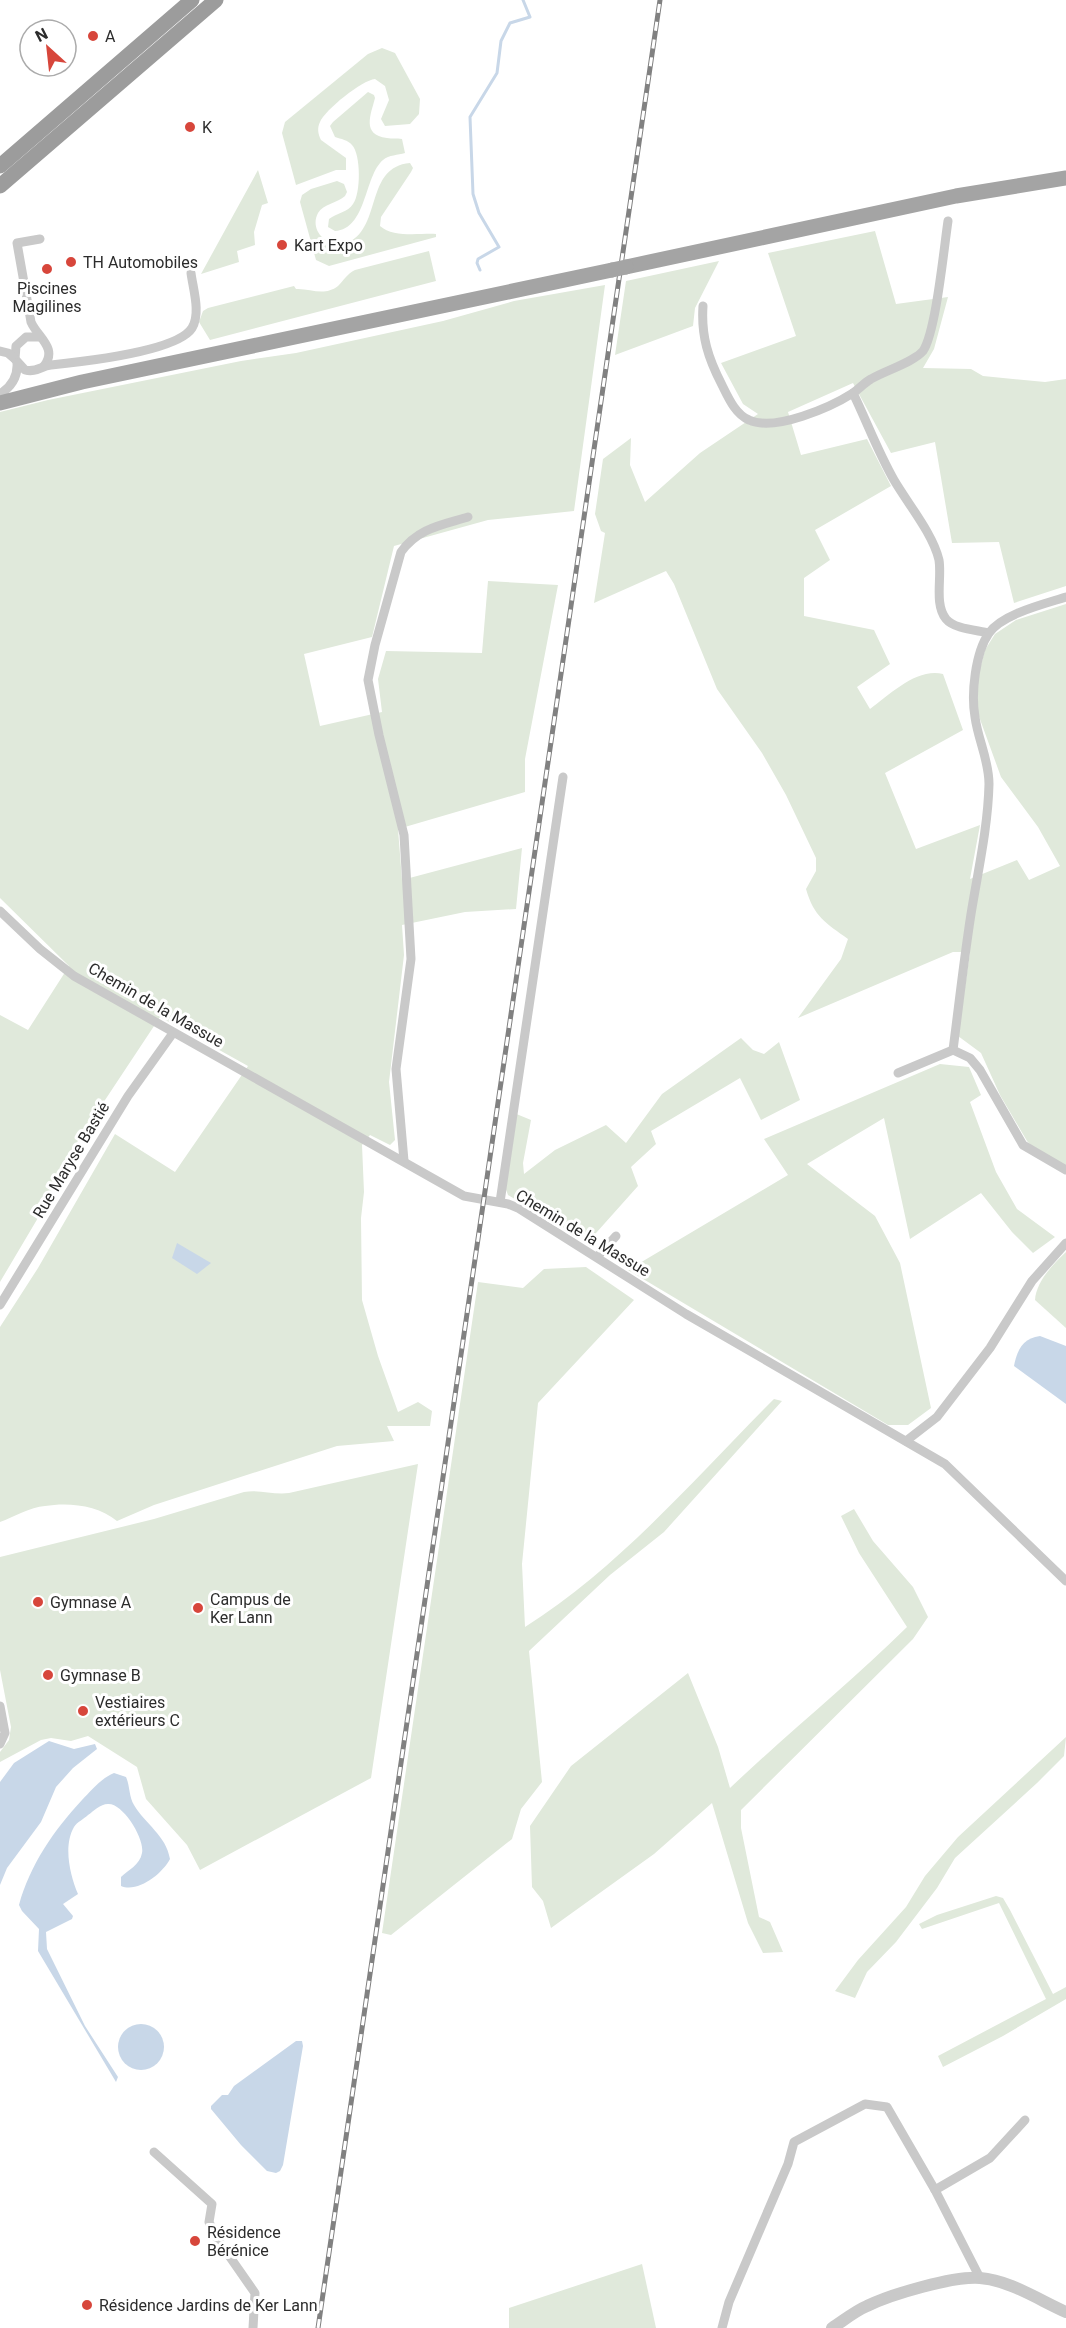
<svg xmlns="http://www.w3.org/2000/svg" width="1066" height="2328" font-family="Roboto,sans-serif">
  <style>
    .green { fill: #e0e9db }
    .water { fill: #c8d7e8 }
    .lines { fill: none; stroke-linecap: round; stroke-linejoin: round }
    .stream { stroke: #c8d7e8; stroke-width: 3 }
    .minor { stroke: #c9c9c9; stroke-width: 9 }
    .tertiary { stroke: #c9c9c9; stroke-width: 12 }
    .primary { stroke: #a4a4a4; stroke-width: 15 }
    .trunk { stroke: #9c9c9c; stroke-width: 15 }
    .rail-casing { stroke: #818181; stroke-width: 5 }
    .rail { stroke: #fff; stroke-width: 3; stroke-dasharray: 9; stroke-linecap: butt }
    .primary-bridge { stroke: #a4a4a4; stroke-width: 15 }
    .poi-dot { fill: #d7463b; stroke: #fff; stroke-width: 2 }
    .labels { text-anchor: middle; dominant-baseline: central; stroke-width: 6; stroke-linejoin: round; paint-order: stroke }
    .poi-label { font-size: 16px; fill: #2c2c2c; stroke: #fff; text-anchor: start }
    .street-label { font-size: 16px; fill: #2c2c2c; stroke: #fff }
  </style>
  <rect width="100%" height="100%" fill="#fff"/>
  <g class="green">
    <path d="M382,48L395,53L420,99L419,114L410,124L385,126L381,119L389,100L385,86L375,79C362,80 325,110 320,122C317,128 318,134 321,140L346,158V170H336L296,185L282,133L285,122L368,54Z"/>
    <path d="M368,92L374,95L375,98C371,114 361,135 387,138C392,139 397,138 402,139L405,153C398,155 389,155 383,160C364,176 367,229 335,231L328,227L329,219C337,213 348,212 353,204C361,194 361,154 352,145C348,140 341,139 335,137L330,126L333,122Z"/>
    <path d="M410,163L413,168L411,172L381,217L380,226C393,238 420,233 436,234V237L329,266L316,260L300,202L302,195L311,189L337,181L344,184L347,192L345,196C338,203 323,204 318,213C308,232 331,251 349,242C382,226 365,167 410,163Z"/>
    <polygon points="258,170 268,203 262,205 254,232 255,245 237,251 239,262 201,274"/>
    <path d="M875,231L896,304L948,297L934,349L923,368L971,369L983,376L1045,382L1066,379V586L1014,603L999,542L952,543L935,442L891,453L853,383L788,412L801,455L867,439L891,486L815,530L830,560L804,578V616L874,630L890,664L857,687L870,709C891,694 916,668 943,674L963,730L885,773L916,849L980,825L970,879L1017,860L1029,880L1060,866L1038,827L1001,777L977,711L978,676L985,650L995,634L1016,620L1066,604V1171L1034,1149L1027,1141L1000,1095L981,1053L958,1036L970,952H953L798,1018L841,959L848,939C826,923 814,917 806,889L816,871V858L786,795L762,753L717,689L674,584L666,571L594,603L605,533L601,531L595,514L603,459L631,438L630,465L645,502L700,453L758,414L743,404L721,363L796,336L768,253Z"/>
    <path d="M429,251L436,281L210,340L199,322L203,311L208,308L294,286L296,289C310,288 324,297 338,286C344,280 347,274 355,270Z"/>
    <polygon points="719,261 695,308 693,326 615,355 626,281"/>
    <path d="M605,285L574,511L488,520L394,546L372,637L304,654L320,726L382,712L378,679L386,651L482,653L488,581L558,585L525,759V792L398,829L402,880L522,848L516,909L465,912L402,925L404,955L389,1082L395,1140L390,1145L370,1135L362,1145L364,1192L361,1218L362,1300L378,1356L398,1412L418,1402L432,1411L430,1426H387L394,1441L337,1446L154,1505L117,1521C98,1505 68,1502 45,1506C30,1507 14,1517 0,1522V1327L38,1268L115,1134L175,1172L248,1066L160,1017L62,1165L48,1201L0,1282V1015L28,1030L69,966L0,898V412L48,400L241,361L296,353L443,321L514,301Z"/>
    <polygon points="741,1038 753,1050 764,1054 779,1042 800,1100 761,1120 740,1078 651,1131 656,1144 631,1167 638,1186 588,1242 508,1195 503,1181 514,1113 531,1120 523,1163 524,1174 555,1150 606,1125 626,1143 662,1094"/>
    <polygon points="940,1064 969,1067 981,1095 970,1102 996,1172 1017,1209 1055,1237 1033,1253 1012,1232 981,1193 910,1239 884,1118 807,1164 875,1216 900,1263 931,1408 908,1425 888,1425 628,1270 788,1175 764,1139"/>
    <path d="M1066,1252V1328L1035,1300C1036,1282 1053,1264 1066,1252Z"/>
    <path d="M586,1267L634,1300L538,1403L522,1564L525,1627C620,1567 695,1478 774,1399L782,1401L664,1532L610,1575L529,1651L542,1782L521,1809L512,1839L391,1935L382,1933L478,1282L523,1288L544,1269Z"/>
    <path d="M418,1464L371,1778L200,1870L187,1845L146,1799L137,1767L88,1736L71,1741L51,1738L41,1740L0,1762V1752L9,1740L11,1727L0,1670V1557L154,1519L244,1492C259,1489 273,1495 289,1493Z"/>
    <path d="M854,1509L873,1541L913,1587L928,1617L913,1639L741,1810V1828L759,1917L770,1922L783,1952L763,1953L748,1923L712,1803L654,1854L551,1928L543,1901L532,1887L530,1826L571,1766L688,1673L718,1747L730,1788C788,1733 850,1683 907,1627L859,1553L841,1516Z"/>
    <polygon points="1066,1737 1064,1756 1037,1783 955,1858 937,1888 896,1942 867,1972 855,1998 835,1991 858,1960 906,1907 925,1876 958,1837"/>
    <polygon points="996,1896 1003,1898 1010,1910 1053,1994 1066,1987 1066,1999 1003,2036 943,2067 938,2056 1046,1999 999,1903 922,1929 919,1924 937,1915"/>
    <polygon points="642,2264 656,2328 509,2328 509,2308"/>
  </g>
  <g class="water">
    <polygon points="177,1243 211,1263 197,1274 172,1258"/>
    <path d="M1040,1336L1066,1346V1404L1014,1366C1017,1350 1023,1338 1040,1336Z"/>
    <polygon points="49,1741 74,1749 95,1744 97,1749 73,1768 56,1787 41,1822 7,1868 0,1885 0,1782 14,1763"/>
    <path d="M114,1773L126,1777C130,1786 129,1797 134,1805C145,1824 166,1835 170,1859C162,1874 138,1893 121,1886V1877C128,1870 140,1865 142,1853C145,1839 123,1803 108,1804C100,1804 94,1811 88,1815C84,1819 77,1822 74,1827C63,1846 70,1875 78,1894L63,1904L73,1916L72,1919L46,1932L47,1949L85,2026L118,2077L116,2082L38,1951L39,1929L22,1911L19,1905C30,1865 54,1830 82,1800C92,1790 100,1779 114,1773Z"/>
    <circle cx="141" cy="2047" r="23"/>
    <polygon points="296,2041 302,2041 303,2046 283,2165 280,2171 276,2173 267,2171 241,2145 211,2109 211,2106 222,2095 228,2095 234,2086"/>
  </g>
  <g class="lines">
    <polyline class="stream" points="480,270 477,263 478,259 499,247 479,213 473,194 470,117 497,73 501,41 510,23 530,17 523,0"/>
    <g class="minor">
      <path d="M40,239L17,243L31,322C38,338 58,348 44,366"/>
      <path d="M703,306C701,336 708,358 722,385C728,397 735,414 749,420C775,432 831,407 853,393C859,389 864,383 871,379C884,371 914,362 923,351C936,332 944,247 948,221"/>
      <path d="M39,337H26L16,346L15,359L25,370C36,373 41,366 51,365C80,362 177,352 192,328C201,313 193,289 191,273"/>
      <polyline points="0,351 8,353 15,359"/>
      <path d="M853,393C867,422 878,452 894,480C908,504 933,534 939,560C942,578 934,604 946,619C954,629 977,630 989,633"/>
      <path d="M0,394C11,387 18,377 17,363"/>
      <path d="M1066,597C1044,604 1002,614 989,633C975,653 971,694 975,717C978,740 989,760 989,784C988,827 978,871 971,914C964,959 959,1004 953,1050L970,1058L980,1070L1023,1145L1066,1170"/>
      <polyline points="0,911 40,949 74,976 464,1196 508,1204 518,1208 686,1314 945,1464 1066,1581"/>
      <polyline points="898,1073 953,1050"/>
      <path d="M404,1161L396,1069L411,959L404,835L379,735L368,680L375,645L401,552C418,528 442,525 468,517"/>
      <polyline points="500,1202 563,777"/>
      <polyline points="597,1257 616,1236"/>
      <polyline points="0,1305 128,1096 173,1033"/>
      <polyline points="906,1441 937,1417 990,1348 1032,1281 1066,1243"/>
      <polyline points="0,1706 5,1733 0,1744"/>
      <polyline points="154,2152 212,2204 209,2222 216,2237 255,2293 253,2328"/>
      <polyline points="935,2190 990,2158 1025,2120"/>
      <polyline points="722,2328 729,2302 788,2164 794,2142 865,2104 887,2107 935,2190 980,2278"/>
    </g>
    <path class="tertiary" d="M832,2328C843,2321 855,2311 867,2306C892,2294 953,2276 980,2278C1009,2280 1039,2300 1066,2312"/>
    <g class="primary">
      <polyline points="626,267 956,196 1066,178"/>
      <polyline points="0,403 82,382 612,270"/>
    </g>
    <g class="trunk">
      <polyline points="0,166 192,0"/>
      <polyline points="0,186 216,0"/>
    </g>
    <g class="rail-casing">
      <polyline id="rail" points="318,2328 660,0"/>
    </g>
    <use href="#rail" class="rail"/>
    <polyline class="primary-bridge" points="612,270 626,267"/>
  </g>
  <g class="poi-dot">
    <circle cx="93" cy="36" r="6"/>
    <circle cx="190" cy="127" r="6"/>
    <circle cx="282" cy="245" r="6"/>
    <circle cx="71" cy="262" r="6"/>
    <circle cx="47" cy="269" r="6"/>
    <circle cx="38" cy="1602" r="6"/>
    <circle cx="198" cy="1608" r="6"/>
    <circle cx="48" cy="1675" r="6"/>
    <circle cx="83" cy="1711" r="6"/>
    <circle cx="195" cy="2241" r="6"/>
    <circle cx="87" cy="2305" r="6"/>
  </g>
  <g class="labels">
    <g class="poi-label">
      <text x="105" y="36">A</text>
      <text x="202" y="127">K</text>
      <text x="294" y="245">Kart Expo</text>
      <text x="83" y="262">TH Automobiles</text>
      <text x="47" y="288" text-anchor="middle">Piscines<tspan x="47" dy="18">Magilines</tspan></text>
      <text x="210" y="1599">Campus de<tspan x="210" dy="18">Ker Lann</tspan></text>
      <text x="50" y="1602">Gymnase A</text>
      <text x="60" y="1675">Gymnase B</text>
      <text x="95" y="1702">Vestiaires<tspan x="95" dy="18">extérieurs C</tspan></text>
      <text x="207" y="2232">Résidence<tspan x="207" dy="18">Bérénice</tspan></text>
      <text x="99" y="2305">Résidence Jardins de Ker Lann</text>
    </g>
    <g class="street-label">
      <text transform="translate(156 1005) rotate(30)">Chemin de la Massue</text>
      <text transform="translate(71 1160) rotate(-59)">Rue Maryse Bastié</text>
      <text transform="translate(583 1233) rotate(31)">Chemin de la Massue</text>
    </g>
  </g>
  <g transform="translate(48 48) rotate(333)"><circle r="28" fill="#ffffff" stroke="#ababab" stroke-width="1.5"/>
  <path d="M0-4.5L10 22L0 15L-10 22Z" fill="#d7463b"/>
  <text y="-9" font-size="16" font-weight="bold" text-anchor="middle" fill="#2c2c2c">N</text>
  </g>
</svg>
